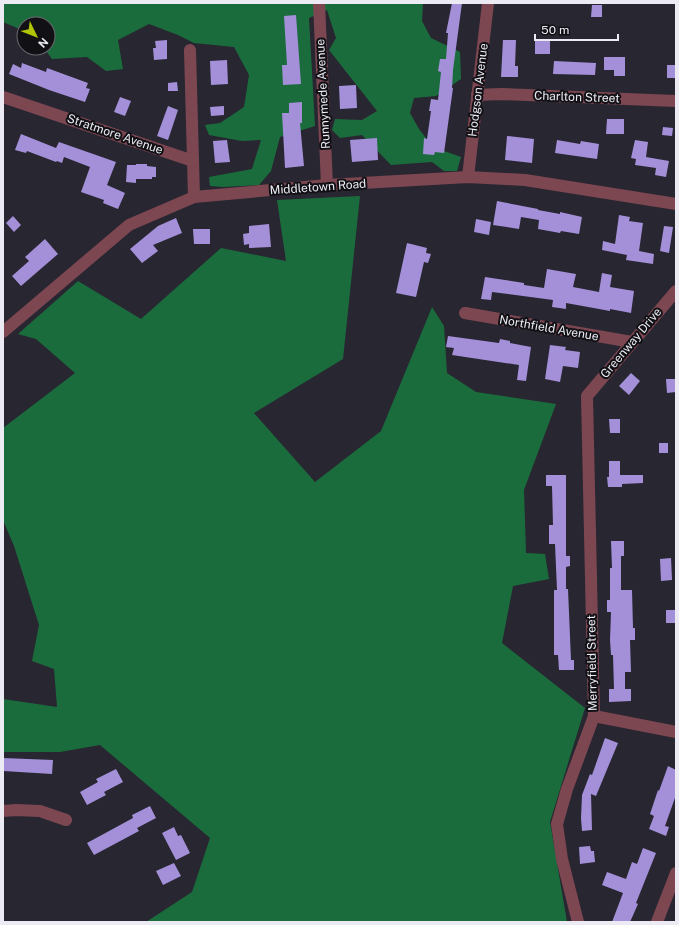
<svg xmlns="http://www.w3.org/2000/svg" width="679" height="925" font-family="'Public Sans',sans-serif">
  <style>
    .forest { fill: #1b6c3d }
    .building { fill: #a390d9 }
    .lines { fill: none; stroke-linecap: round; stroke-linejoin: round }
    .minor { stroke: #7d4752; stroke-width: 12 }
    .labels { text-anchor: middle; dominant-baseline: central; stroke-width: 4; stroke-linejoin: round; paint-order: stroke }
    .street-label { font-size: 12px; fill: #ecebf3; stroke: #111015 }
  </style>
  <rect width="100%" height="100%" fill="#282631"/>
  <g class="forest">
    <polygon points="3,3 423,3 422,21 431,38 460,52 461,79 436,96 414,98 410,113 419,129 433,147 461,157 457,171 444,171 432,162 391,165 362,135 340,138 332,130 335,119 362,120 377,111 329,50 336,38 327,10 309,18 315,126 280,137 271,171 259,185 223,187 210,186 209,177 252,169 261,140 242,141 209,135 205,125 220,123 244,107 249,75 234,47 194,43 178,35 149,24 118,40 123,69 106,71 87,57 52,59 44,48 48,48 48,24 24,24 24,31 3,22"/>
    <polygon points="360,196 343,359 254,413 315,482 381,431 432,307 444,326 447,373 476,392 556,404 524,490 526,553 545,554 549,579 513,586 502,643 585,708 550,822 567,922 146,922 192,892 210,838 100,745 60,752 3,752 3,699 57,707 54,669 32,661 39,625 14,546 3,520 3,428 75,373 36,339 18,334 78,281 141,319 221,248 286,261 277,200"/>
  </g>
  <g class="building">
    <polygon points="452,3 462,3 453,70 452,88 453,88 444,153 435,152 434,155 423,154 424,138 427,139 431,111 429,111 431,99 438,100 441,72 438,71 440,59 446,59 448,33 446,33"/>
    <polygon points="592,5 602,5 602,17 591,17"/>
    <polygon points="296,15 301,84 283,85 282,65 287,65 284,16"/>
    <rect x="535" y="39" width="15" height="15"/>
    <polygon points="167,40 167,59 154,60 153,48 156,48 155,41"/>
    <polygon points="503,40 516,40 515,66 518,66 518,77 501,77"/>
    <polygon points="604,57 625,57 625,76 614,76 614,70 604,70"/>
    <polygon points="227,60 228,84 211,85 210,61"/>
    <polygon points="554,61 596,63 595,75 553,74"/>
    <polygon points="22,63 46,72 47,68 88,83 86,88 90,89 85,102 49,90 9,74 13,64 21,68"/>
    <rect x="667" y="65" width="9" height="13"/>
    <polygon points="177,82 178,91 168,91 168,83"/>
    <polygon points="356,85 357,108 340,109 339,86"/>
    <polygon points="120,97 131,101 125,116 114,112"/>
    <polygon points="302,102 302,123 300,123 304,166 285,168 282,113 289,113 289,103"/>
    <polygon points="168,106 178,110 168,140 157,136"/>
    <polygon points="224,106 224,115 211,116 210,107"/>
    <polygon points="607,119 624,119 624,134 606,134"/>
    <polygon points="663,127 673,128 672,136 662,135"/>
    <polygon points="21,134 56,148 59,142 116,162 107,185 125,193 118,209 103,203 104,200 81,192 90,167 64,157 62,163 57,161 56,162 27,151 26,153 15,150"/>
    <polygon points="507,136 534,139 532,163 505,160"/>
    <polygon points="377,138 378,160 352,162 350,140"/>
    <polygon points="227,140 230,162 215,163 213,141"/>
    <polygon points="557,140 580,144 581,141 599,144 597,159 555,153"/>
    <polygon points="635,140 648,142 646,157 669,161 666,177 655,175 656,168 635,165 636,159 631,158"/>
    <polygon points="136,164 147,164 147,166 156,167 156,177 152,177 152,179 136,179 136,183 126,182 127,165 136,165"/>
    <polygon points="497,201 538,209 538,210 560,214 560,212 582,217 579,234 561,231 560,233 538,229 539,220 521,217 519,229 493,225"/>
    <polygon points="619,215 630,217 629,221 643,223 639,251 654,254 653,264 626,260 627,255 602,250 603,241 615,244"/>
    <polygon points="13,216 21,225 14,232 6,223"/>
    <polygon points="176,218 182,233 153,245 158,251 142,263 130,249 158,226"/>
    <polygon points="476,219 491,222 489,235 474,232"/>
    <polygon points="269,224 271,247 249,248 249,244 244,245 243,234 249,233 249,226"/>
    <polygon points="664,226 673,227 669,253 660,251"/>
    <polygon points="193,229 210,229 210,244 194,244"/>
    <polygon points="45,239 58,254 21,286 12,276 29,261 25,257"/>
    <polygon points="407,243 427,248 426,253 431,254 428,263 424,262 416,297 396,293"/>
    <polygon points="547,269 576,274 573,287 599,292 602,273 612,275 610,287 634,291 631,313 610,309 610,311 566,303 566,309 552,307 553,300 492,292 491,300 481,299 485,277 524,283 524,285 544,288"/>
    <polygon points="448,336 499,343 500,339 510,341 510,343 531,347 526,381 517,380 519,365 452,355 454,348 446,347"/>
    <polygon points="550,345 566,347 565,350 580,352 578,368 563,366 560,382 545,379"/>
    <polygon points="631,373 640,381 629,395 619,386"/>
    <polygon points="666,379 676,379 676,392 667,393"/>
    <polygon points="609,419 620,419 620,433 610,433"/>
    <rect x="659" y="443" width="9" height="10"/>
    <polygon points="609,461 620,461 620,475 643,475 643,483 622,484 622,487 608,487 607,477 609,477"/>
    <polygon points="546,475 566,475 566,556 570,556 570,566 566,567 566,589 568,589 571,660 574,660 574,670 559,670 558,655 554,655 554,590 557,590 555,544 549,544 549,525 553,525 552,486 546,486"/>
    <polygon points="611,541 624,541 624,556 621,556 621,590 632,590 633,628 635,628 635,640 630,640 631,672 625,672 625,689 631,689 631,701 609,702 609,689 614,689 613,655 611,655 610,640 611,612 607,612 607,600 610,600 610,568 612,568"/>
    <polygon points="671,558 672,580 661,581 660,559"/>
    <rect x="666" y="610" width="10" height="13"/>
    <polygon points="605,738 618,743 596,796 591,794 592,830 582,831 581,818 582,795 590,774 592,775"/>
    <polygon points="3,758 53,760 52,774 3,771"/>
    <polygon points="668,766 676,770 676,795 665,826 669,827 666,836 649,829 654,816 650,814 658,790 659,791"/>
    <polygon points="116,769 123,782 104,792 106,795 87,805 80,792 98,782 96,779"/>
    <polygon points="150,806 156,818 137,828 139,831 94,855 87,843 133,818 132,815"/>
    <polygon points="174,827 178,836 181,835 190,853 176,860 162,833"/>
    <polygon points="590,846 591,851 594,851 595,862 580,864 579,847"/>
    <polygon points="643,848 656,853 636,903 638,904 630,922 612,922 623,893 602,885 607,872 626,879 632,862 637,864"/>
    <polygon points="174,863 181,876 163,885 156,871"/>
  </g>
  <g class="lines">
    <g class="minor">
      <polyline points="319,3 327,185"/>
      <polyline points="190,50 194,197"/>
      <polyline points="477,95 501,94 676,101"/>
      <polyline points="3,97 193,161"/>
      <polyline points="468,177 488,3"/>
      <polyline points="465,313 632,342"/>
      <polyline points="3,332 129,225 194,197 327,185 468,177 525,180 676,204"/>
      <polyline points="594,716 676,732"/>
      <polyline points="3,811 16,810 40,811 66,820"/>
      <polyline points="578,922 562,859 557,824 567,789 594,716 587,396 676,291"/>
      <polyline points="657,922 676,873"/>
    </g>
  </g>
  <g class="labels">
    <g class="street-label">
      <text transform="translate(478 90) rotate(-83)">Hodgson Avenue</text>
      <text transform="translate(323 94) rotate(-93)">Runnymede Avenue</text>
      <text transform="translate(577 97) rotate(2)">Charlton Street</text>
      <text transform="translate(115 134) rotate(19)">Stratmore Avenue</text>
      <text transform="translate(318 187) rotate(-4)">Middletown Road</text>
      <text transform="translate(549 328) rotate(10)">Northfield Avenue</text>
      <text transform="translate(631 343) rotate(-50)">Greenway Drive</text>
      <text transform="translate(592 663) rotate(-91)">Merryfield Street</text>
    </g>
  </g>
  <rect width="679" height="925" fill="none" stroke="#ecebf3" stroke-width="8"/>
  <g transform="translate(36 36) rotate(133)"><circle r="19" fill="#111015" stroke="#69686e"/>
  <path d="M0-3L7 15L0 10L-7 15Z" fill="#afc506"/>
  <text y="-6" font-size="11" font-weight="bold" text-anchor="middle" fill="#ecebf3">N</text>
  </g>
  <path d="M535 34v6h83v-6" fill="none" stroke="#ecebf3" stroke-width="2"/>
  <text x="541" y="34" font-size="12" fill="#ecebf3" stroke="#111015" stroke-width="3" paint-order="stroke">50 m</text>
</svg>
